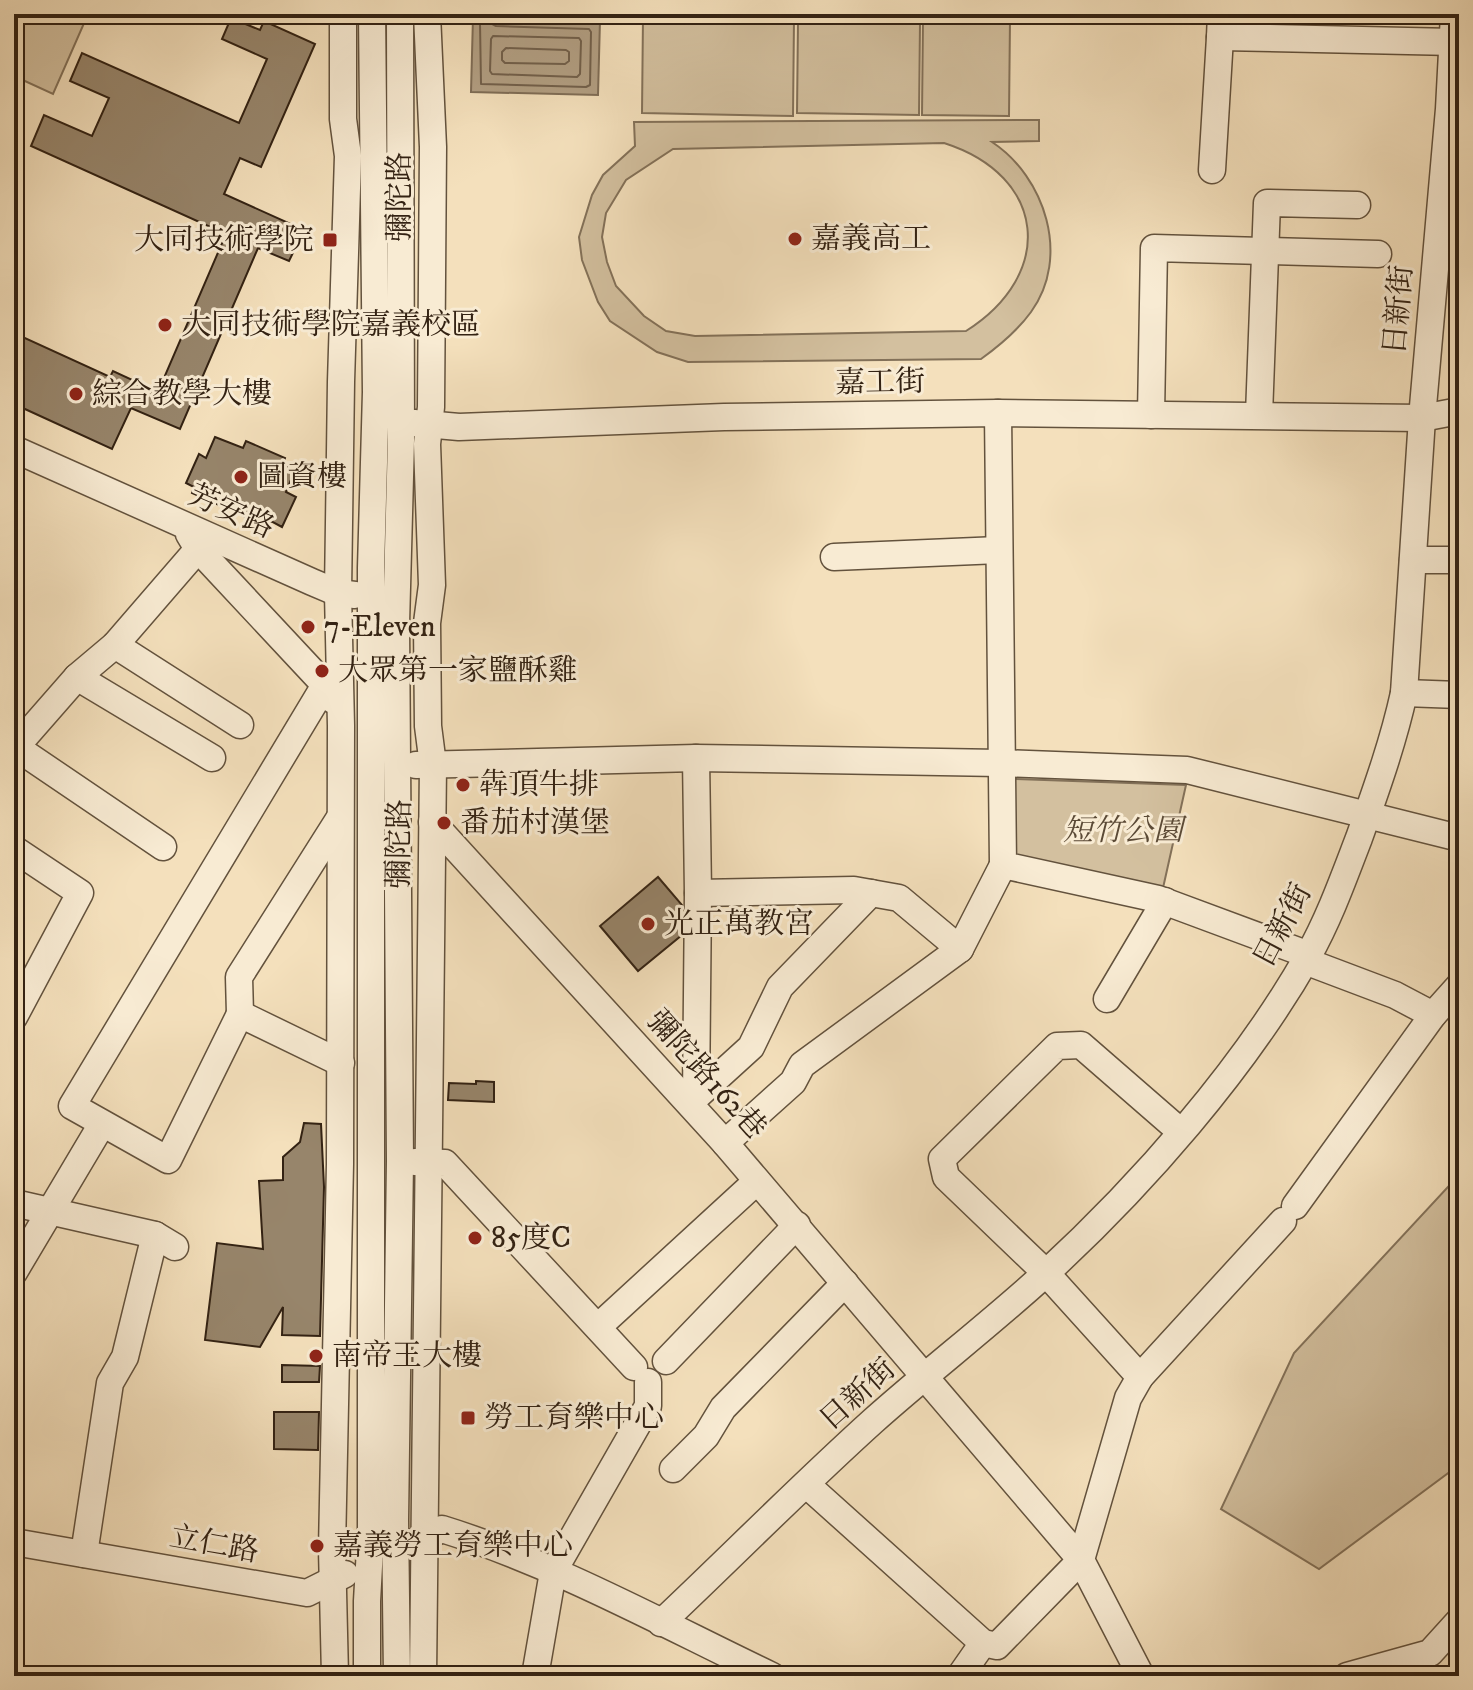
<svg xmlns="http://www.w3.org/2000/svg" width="1473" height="1690" font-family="'IM FELL DW Pica','Noto Serif TC',serif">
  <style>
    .green { fill: #d3c09f; stroke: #837159; stroke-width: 2; fill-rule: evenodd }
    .water { fill: #b29f83; stroke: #7f6d56; stroke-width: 2 }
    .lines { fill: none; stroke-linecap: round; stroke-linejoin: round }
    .shore { stroke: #72604b; stroke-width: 2 }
    .building { fill: #97856b; stroke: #332213; stroke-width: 2 }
    .minor-casing { stroke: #63523d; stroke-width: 29 }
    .minor { stroke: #f8ebd3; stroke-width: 26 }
    .poi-dot { fill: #8f2418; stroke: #f8ebd3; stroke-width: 3 }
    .labels { text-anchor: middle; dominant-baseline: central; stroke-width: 6; stroke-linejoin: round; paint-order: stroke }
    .street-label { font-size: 30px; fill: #332213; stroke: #f8ebd3 }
    .poi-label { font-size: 30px; fill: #332213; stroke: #f8ebd3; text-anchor: start }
    .park-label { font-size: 30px; font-style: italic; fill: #5b4a36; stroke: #f8ebd3 }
  </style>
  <rect width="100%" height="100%" fill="#f4e0bc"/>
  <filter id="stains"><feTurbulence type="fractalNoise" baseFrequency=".0025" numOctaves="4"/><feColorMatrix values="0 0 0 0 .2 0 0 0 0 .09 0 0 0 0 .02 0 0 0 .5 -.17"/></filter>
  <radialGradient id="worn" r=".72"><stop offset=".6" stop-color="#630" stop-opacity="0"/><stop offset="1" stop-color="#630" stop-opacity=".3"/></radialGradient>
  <g class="green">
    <polygon points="14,14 69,14 85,21 53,94 14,76"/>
    <polygon points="643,17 794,19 793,116 642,113"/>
    <polygon points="923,18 1010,19 1009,116 922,115"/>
    <polygon points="798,21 920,23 919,115 797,113"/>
    <path d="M1039,120V141L992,142C1045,177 1071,257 1031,312C1018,330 999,346 981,359L688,362L657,352L610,321L598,302L582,260L579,237L592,195L603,175L635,146L634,122ZM944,143C1047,176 1056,274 966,331L695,336L666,331L644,316L616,286L607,262L602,237L606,213L626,180L673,149Z"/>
    <polygon points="1015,779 1186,785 1163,888 1012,855"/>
    <polygon points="1459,1175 1459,1465 1319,1569 1221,1509 1294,1353"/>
  </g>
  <polygon class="water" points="473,17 600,20 598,95 471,92"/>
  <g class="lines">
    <g class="shore">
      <polygon points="483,19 496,26 589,29 591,32 590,85 586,87 481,84 480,23"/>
      <polygon points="493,36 579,38 581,41 580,74 577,77 492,74 490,71 491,39"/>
      <polygon points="506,48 566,50 569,52 569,61 565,64 505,63 502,60 502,52"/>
    </g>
  </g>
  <g class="building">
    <polygon points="1237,14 1305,14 1305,23 1237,21"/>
    <polygon points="231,18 260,30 264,21 315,44 261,167 240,158 224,194 304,230 289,261 258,248 180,429 131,408 112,449 14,404 14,333 110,377 113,371 158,392 226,234 31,146 44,115 92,136 109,98 70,81 82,53 239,123 267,59 222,39"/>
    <polygon points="215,437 243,448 246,441 285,458 283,465 295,470 286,492 296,497 282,527 271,521 268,527 192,493 194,487 186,483 199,454 206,458"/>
    <polygon points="658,877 682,905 682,935 638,971 600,926"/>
    <polygon points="476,1081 494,1082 494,1102 448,1100 449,1083 476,1084"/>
    <polygon points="304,1123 321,1124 324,1187 320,1336 282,1335 283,1307 260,1347 205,1340 217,1243 263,1249 259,1181 283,1180 283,1157 300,1142"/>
    <polygon points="282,1365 320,1366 319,1382 282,1382"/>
    <polygon points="274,1412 319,1412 318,1450 274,1449"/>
  </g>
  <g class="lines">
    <g class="minor-casing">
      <g id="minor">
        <polyline points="1221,14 1220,37 1454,42"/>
        <polyline points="1212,170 1220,37"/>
        <polyline points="998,413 1003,865 1158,899 1309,955"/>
        <polyline points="1151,415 1154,248 1378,254"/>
        <polyline points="1259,415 1267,203 1357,205"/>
        <polyline points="414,423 459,427 724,417 998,413 1422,418 1459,411"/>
        <polyline points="14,449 312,582 338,593 355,595"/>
        <polyline points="189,534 198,549 325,685 333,700"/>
        <polyline points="834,557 999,550"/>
        <polyline points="1413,560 1459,560"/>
        <polyline points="115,645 240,725"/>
        <polyline points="77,677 212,758"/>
        <polyline points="325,685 72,1106 168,1160 240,1014 341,1063"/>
        <polyline points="1404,693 1459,695"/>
        <polyline points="14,746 163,847"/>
        <polyline points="14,749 77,677 115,645 198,549"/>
        <polyline points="416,765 696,758 1000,763 1187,770 1459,838"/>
        <polyline points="432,822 725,1143 1081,1560 997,1646 983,1643 807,1485"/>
        <polyline points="14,849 80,893 14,1017"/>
        <polyline points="698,893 854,890 899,898 960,949 802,1065 793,1082 725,1143"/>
        <polyline points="960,949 1003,865"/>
        <polyline points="1305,961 1395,995 1433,1015"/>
        <polyline points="1107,999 1165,901"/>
        <polyline points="240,1014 239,977 339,819"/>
        <polyline points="696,1097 751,1047 780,987 871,893"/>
        <polyline points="691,1104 696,1097 698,893 696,758"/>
        <polyline points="415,1162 445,1163 634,1367"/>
        <polyline points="14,1203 155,1235"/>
        <polyline points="1295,1206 1433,1015 1459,986"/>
        <polyline points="14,1272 102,1124"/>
        <polyline points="599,1326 757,1181"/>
        <polyline points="666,1361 797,1225"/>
        <polyline points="1140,1377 1046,1273 946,1177 942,1159 1057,1046 1081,1045 1181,1132"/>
        <polyline points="673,1469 706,1436 723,1408 845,1283"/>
        <polyline points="14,1542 307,1593 345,1574"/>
        <path d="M410,1544L442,1529C555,1564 665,1625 772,1676"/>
        <polyline points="84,1554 110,1383 125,1357 155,1235 175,1247"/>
        <path d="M661,1623C732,1556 801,1486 873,1421C929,1371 989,1325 1045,1274C1142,1185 1243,1070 1308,956C1329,919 1344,877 1359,838C1376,790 1393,743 1404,693L1422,418L1449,109L1454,14"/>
        <polyline points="335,1676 332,1549 340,1164 341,726 338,593 341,382 348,156 343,119 343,14"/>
        <polyline points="367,1676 367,1601 371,1531 371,568 376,392 372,14"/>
        <polyline points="397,1676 395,1520 400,1161 396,624 401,440 400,14"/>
        <polyline points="423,1676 433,765 428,726 427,623 432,585 427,444 431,407 433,147 427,14"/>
        <polyline points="535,1676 553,1572 648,1406 648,1382"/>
        <polyline points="960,1676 983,1643"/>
        <polyline points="1141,1676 1081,1560 1128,1398 1140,1377 1283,1221"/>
        <polyline points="1347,1676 1430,1653 1459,1621"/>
      </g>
    </g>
    <use href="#minor" class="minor"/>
  </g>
  <g class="poi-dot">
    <circle cx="795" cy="239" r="8"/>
    <rect x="322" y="232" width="16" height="16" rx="4"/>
    <circle cx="165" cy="325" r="8"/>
    <circle cx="76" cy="394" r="8"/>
    <circle cx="241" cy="477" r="8"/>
    <circle cx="308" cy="627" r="8"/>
    <circle cx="322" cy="671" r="8"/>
    <circle cx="463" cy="785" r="8"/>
    <circle cx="444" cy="823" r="8"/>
    <circle cx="648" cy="924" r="8"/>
    <circle cx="475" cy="1238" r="8"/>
    <circle cx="316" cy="1356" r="8"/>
    <rect x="460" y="1410" width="16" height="16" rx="4"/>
    <circle cx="317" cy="1546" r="8"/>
  </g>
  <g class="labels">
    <g class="street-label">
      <text transform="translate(400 197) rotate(-90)">彌陀路</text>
      <text transform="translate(1399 310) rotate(-85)">日新街</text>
      <text transform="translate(880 383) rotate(-1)">嘉工街</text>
      <text transform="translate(231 512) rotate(24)">芳安路</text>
      <text transform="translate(400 844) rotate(-89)">彌陀路</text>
      <text transform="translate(1283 926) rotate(-62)">日新街</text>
      <text transform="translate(706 1075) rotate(48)">彌陀路162巷</text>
      <text transform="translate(858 1395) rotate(-42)">日新街</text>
      <text transform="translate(214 1545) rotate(10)">立仁路</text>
    </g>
    <g class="poi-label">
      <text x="811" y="239">嘉義高工</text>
      <text x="314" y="240" text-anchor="end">大同技術學院</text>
      <text x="181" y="325">大同技術學院嘉義校區</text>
      <text x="92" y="394">綜合教學大樓</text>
      <text x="257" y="477">圖資樓</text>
      <text x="324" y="627">7-Eleven</text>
      <text x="338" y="671">大眾第一家鹽酥雞</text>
      <text x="479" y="785">犇頂牛排</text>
      <text x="460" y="823">番茄村漢堡</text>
      <text x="664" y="924">光正萬教宮</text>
      <text x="491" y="1238">85度C</text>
      <text x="332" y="1356">南帝王大樓</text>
      <text x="484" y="1418">勞工育樂中心</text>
      <text x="333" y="1546">嘉義勞工育樂中心</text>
    </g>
    <g class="park-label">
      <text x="1123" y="831">短竹公園</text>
    </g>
  </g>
  <rect width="1473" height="1690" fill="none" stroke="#f4e0bc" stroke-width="48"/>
  <rect x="16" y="16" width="1441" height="1658" fill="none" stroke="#332213" stroke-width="4"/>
  <rect x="24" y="24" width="1425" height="1642" fill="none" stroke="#332213" stroke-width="2"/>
  <rect width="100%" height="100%" filter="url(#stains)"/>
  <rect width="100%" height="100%" fill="url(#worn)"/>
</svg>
